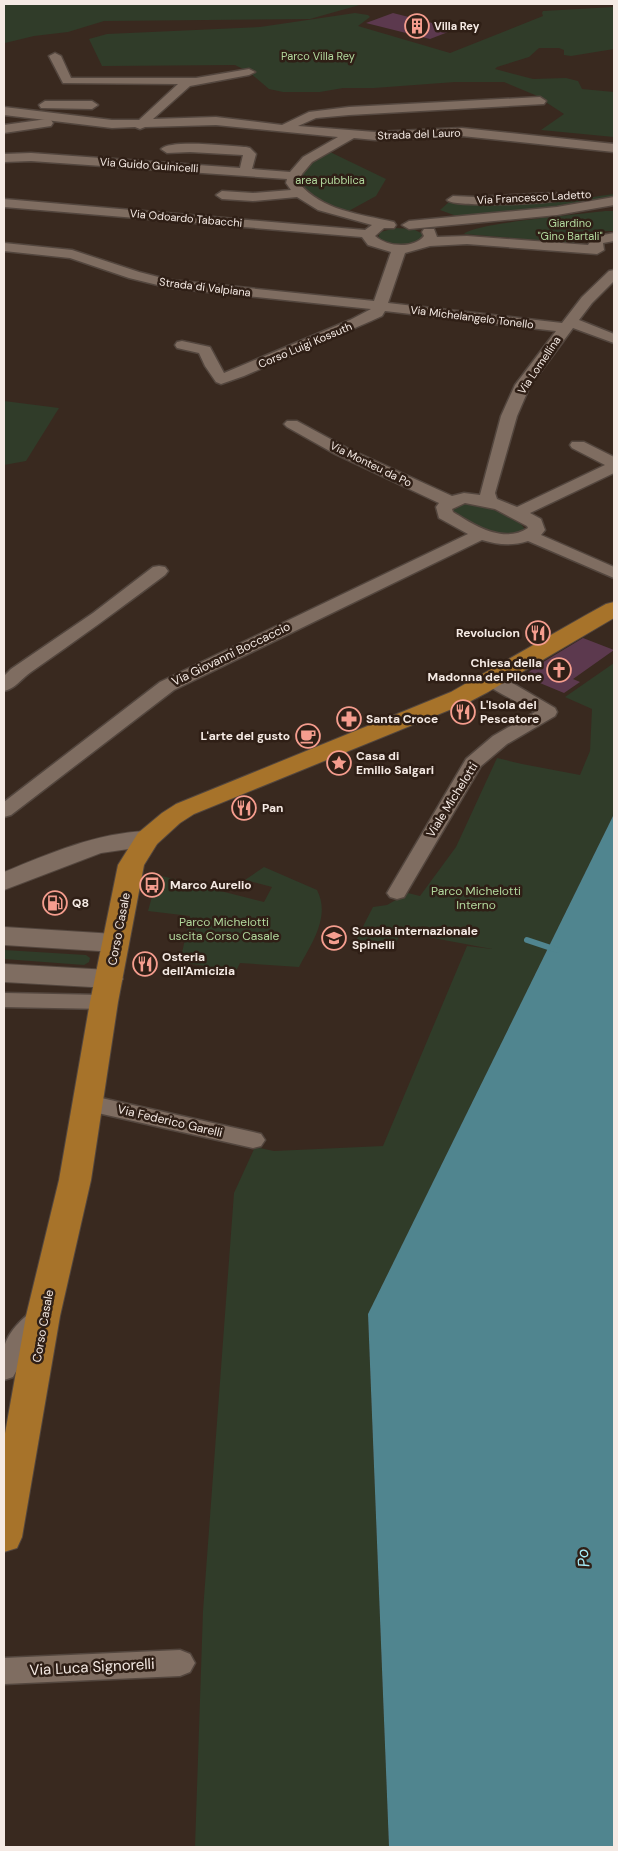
<svg xmlns="http://www.w3.org/2000/svg" width="618" height="1851" font-family="'DM Sans',sans-serif">
  <style>
    .green { fill: #303c29 }
    .water { fill: #50858f }
    .lines { fill: none; stroke-linecap: round; stroke-linejoin: round }
    .stream { stroke: #50858f; stroke-width: 6 }
    .building { fill: #5c394e }
    .street-casing { stroke: #53463e; stroke-width: 3 }
    .secondary-casing { stroke: #53463e; stroke-width: 2 }
    .primary-casing { stroke: #53463e; stroke-width: 2 }
    .street { fill: #7f6d61; fill-rule: evenodd }
    .secondary { fill: #7f6d61; fill-rule: evenodd }
    .primary { fill: #a7732a; fill-rule: evenodd }
    .labels { text-anchor: middle; dominant-baseline: central; stroke-width: 5; stroke-linejoin: round; paint-order: stroke }
    .far-poi-label { font-size: 11px; font-weight: bold; fill: #f5eae4; stroke: #2f1f16; text-anchor: start }
    .far-park-label { font-size: 11px; fill: #b2d89d; stroke: #2f1f16 }
    .far-street-label { font-size: 11px; fill: #f5eae4; stroke: #2f1f16 }
    .poi-label { font-size: 12px; font-weight: bold; fill: #f5eae4; stroke: #2f1f16; text-anchor: start }
    .street-label { font-size: 12px; fill: #f5eae4; stroke: #2f1f16 }
    .park-label { font-size: 12px; fill: #b2d89d; stroke: #2f1f16 }
    .near-street-label { font-size: 15px; fill: #f5eae4; stroke: #2f1f16 }
    .near-water-label { font-size: 16px; font-style: italic; fill: #a7edf9; stroke: #2f1f16 }
  </style>
  <rect width="100%" height="100%" fill="#39291f"/>
  <g class="green">
    <polygon points="4,4 363,4 310,19 104,21 68,32 34,36 5,43"/>
    <polygon points="614,7 614,49 571,56 564,55 564,50 559,48 539,48 529,57 497,67 495,69 533,79 566,78 578,81 582,89 614,92 614,137 541,130 564,114 535,95 504,82 455,82 374,88 343,88 320,92 283,92 269,89 249,72 235,65 102,66 89,39 107,34 260,27 355,13 368,15 370,17 358,26 450,53 543,16 542,13 543,11"/>
    <path d="M328,151L386,179L376,196L345,213C321,201 299,199 299,169Z"/>
    <path d="M614,194V197L579,204L459,217L440,210L449,202C501,208 562,202 614,194Z"/>
    <path d="M605,211H614V231H605L572,243L464,234C476,223 582,214 605,211Z"/>
    <path d="M396,228L413,229L423,234V238C411,248 391,248 378,238L380,232Z"/>
    <polygon points="4,401 59,408 26,461 4,465"/>
    <path d="M468,502C481,505 521,517 525,530C509,544 468,523 453,513V507L457,504Z"/>
    <polygon points="614,663 614,814 368,1314 389,1847 195,1847 203,1611 234,1193 255,1147 274,1151 383,1146 467,946 492,949 401,932 396,943 356,940 373,907 387,905 408,893 420,896 456,847 497,758 522,764 580,775 590,751 592,709 565,697"/>
    <path d="M264,867L317,890C331,917 311,944 299,967L240,963L236,971L180,962L190,916L148,911L158,875L264,902L272,887L245,880Z"/>
    <polygon points="4,950 86,955 90,958 89,962 84,965 4,959"/>
  </g>
  <polygon class="water" points="614,814 614,1847 389,1847 368,1314"/>
  <g class="lines">
    <polyline class="stream" points="527,940 557,950"/>
  </g>
  <g class="building">
    <polygon points="393,13 456,29 430,39 366,23"/>
    <polygon points="583,638 614,650 573,679 580,682 564,693 523,676 540,664"/>
  </g>
  <g class="lines">
    <g class="street-casing">
      <g id="street">
        <path d="M55,53L61,56L71,78H196L249,69L255,72L249,75L190,86L153,119L216,117L282,125L309,112L349,107L540,97L546,101L544,104L349,115L316,118L298,126L375,132L462,128L614,144V152L462,136L375,140L354,138L312,162L302,174L299,183C322,211 360,214 394,222L396,225L394,228H384L375,236C387,247 414,249 424,236L422,232L424,229H434L437,237L467,236L588,245L593,237L614,233V241L603,243L604,250L597,254L467,244L430,246L405,253L388,303L562,323L582,297L609,271L614,270V281L592,303L579,320L614,334V343L573,328L530,386L517,416L495,493L497,499L517,507L605,465L572,448L570,445L572,442H584L614,457V473L530,513L541,519L545,530L541,535L614,567V578L528,541C512,546 499,545 482,540L174,690L11,815L4,817V802L160,682L468,534L439,518L436,507L439,503L335,454L287,427L284,424L287,421H297L347,448L452,496L464,493L480,495L501,416L515,385L556,331L385,311L382,316L371,321L244,376L221,384L216,382L205,366L199,353L177,348L175,345L177,342L182,341L210,347L224,373L350,320L371,309L170,288L129,278L70,258L4,251V243L72,250L139,272L170,280L374,301L391,252L368,245L362,237L4,207V199L365,230L372,225L318,210L297,197L253,201L222,199L216,195L222,191L253,193L291,190L286,183L287,179L31,161L4,162V154L31,153L240,168L243,155L190,152L167,153L161,149C170,139 230,146 246,147L250,148L256,154L252,169L290,172L303,157L338,137L216,125L145,127L140,129L135,127L112,128L4,115V107L112,120H139L178,84L63,83L49,56ZM465,503L495,509L527,526L528,528C504,544 475,526 453,512L452,509Z"/>
        <polygon points="45,101 92,101 98,105 92,109 41,108 39,105"/>
        <polygon points="47,119 51,120 53,123 51,126 4,133 4,125"/>
        <path d="M555,193L560,194L561,197L560,200C545,203 454,208 447,200L453,196L475,197Z"/>
        <polygon points="614,197 614,205 557,215 409,229 402,225 409,221 557,207"/>
        <path d="M159,566L165,567L168,571L165,575C121,608 77,640 31,672C22,678 15,689 4,691V676L11,669L93,613L153,567Z"/>
        <path d="M492,676L514,684L555,708L557,712L555,716L507,744L481,766L404,897L397,899L390,897L387,893L466,759L493,736L535,712C526,707 486,686 483,682L485,678Z"/>
        <polygon points="4,993 104,995 112,997 115,1002 112,1007 104,1009 4,1007"/>
        <polygon points="88,1095 253,1132 261,1134 265,1140 261,1146 253,1148 80,1109 76,1103 80,1097"/>
        <path d="M41,1307L50,1310L54,1317L30,1346L13,1377L4,1380C4,1370 2,1357 4,1348C7,1332 27,1312 41,1307Z"/>
        <polygon points="180,1650 190,1654 195,1663 190,1672 180,1676 4,1684 4,1658"/>
      </g>
    </g>
    <g class="secondary-casing">
      <g id="secondary">
        <path d="M147,831L156,833L160,839L156,845L101,853L4,890V872C51,853 96,833 147,831Z"/>
        <polygon points="4,927 115,934 125,937 129,943 125,949 115,952 4,945"/>
        <polygon points="4,964 109,970 119,973 123,979 119,985 109,988 4,982"/>
      </g>
    </g>
    <g class="primary-casing">
      <polygon id="primary" points="614,602 614,618 488,692 469,702 194,814 180,823 157,844 144,865 118,1002 91,1180 60,1316 22,1537 17,1548 4,1552 4,1439 26,1316 59,1180 90,1002 118,865 138,833 162,813 176,804 451,692 586,615 606,604"/>
    </g>
    <use href="#street" class="street"/>
    <use href="#secondary" class="secondary"/>
    <use href="#primary" class="primary"/>
  </g>
  <defs>
    <g id="building-ring" transform="scale(1.25)"><circle r="9.5" fill="#2f1f16" stroke="#f59d8e" stroke-width="1.5"/><path d="M-4-6H4V6H1V3H-1V6H-4ZM-2.5-4.3h1.7v1.8h-1.7ZM.8-4.3h1.7v1.8H.8ZM-2.5-1h1.7V.8h-1.7ZM.8-1h1.7V.8H.8Z" fill="#f59d8e"/></g>
    <g id="restaurant-ring" transform="scale(1.25)"><circle r="9.5" fill="#2f1f16" stroke="#f59d8e" stroke-width="1.5"/><path d="M-5-6h1v4h1v-4h1v4h1v-4h1v5L-1.5 .5V6h-2V.5L-5-1ZM5-6V6H3V1.5H1.5Q1.5-4 5-6Z" fill="#f59d8e"/></g>
    <g id="church-ring" transform="scale(1.25)"><circle r="9.5" fill="#2f1f16" stroke="#f59d8e" stroke-width="1.5"/><path d="M-1.2-6h2.4v3.5h3.3v2.4h-3.3V6h-2.4V-.1h-3.3v-2.4h3.3Z" fill="#f59d8e"/></g>
    <g id="pharmacy-ring" transform="scale(1.25)"><circle r="9.5" fill="#2f1f16" stroke="#f59d8e" stroke-width="1.5"/><path d="M-2-6h4v4h4v4h-4v4h-4v-4h-4v-4h4Z" fill="#f59d8e"/></g>
    <g id="cafe-ring" transform="scale(1.25)"><circle r="9.5" fill="#2f1f16" stroke="#f59d8e" stroke-width="1.5"/><path d="M-5.5-4.5H6V0H3Q3 3.5 0 3.5H-2.5Q-5.5 3.5-5.5 0ZM3-3.2v2h1.7v-2ZM-6 4.5H4V6H-6Z" fill="#f59d8e"/></g>
    <g id="sight-ring" transform="scale(1.25)"><circle r="9.5" fill="#2f1f16" stroke="#f59d8e" stroke-width="1.5"/><path d="M0-6L1.8-2.2L6-1.7L2.9 1.2L3.7 5.4L0 3.3L-3.7 5.4L-2.9 1.2L-6-1.7L-1.8-2.2Z" fill="#f59d8e"/></g>
    <g id="bus-ring" transform="scale(1.25)"><circle r="9.5" fill="#2f1f16" stroke="#f59d8e" stroke-width="1.5"/><path d="M-5-6H5V4H4V6H2V4H-2V6H-4V4H-5ZM-3.5-4V0h7V-4ZM-3.5 1.2v1.5H-2V1.2ZM2 1.2v1.5H3.5V1.2Z" fill="#f59d8e"/></g>
    <g id="fuel-ring" transform="scale(1.25)"><circle r="9.5" fill="#2f1f16" stroke="#f59d8e" stroke-width="1.5"/><path d="M-5.5-6h7V0h2V4h1.3V-2.5L3-4.5l.8-.8L6-3V5H2.5V1h-1V6h-7ZM-4.2-4.7v3.2H.2V-4.7Z" fill="#f59d8e"/></g>
    <g id="school-ring" transform="scale(1.25)"><circle r="9.5" fill="#2f1f16" stroke="#f59d8e" stroke-width="1.5"/><path d="M0-5L7-2L0 1L-7-2ZM-4 1L0 2.5L4 1V4Q0 6-4 4Z" fill="#f59d8e"/></g>
  </defs>
  <g fill-rule="evenodd">
    <use href="#building-ring" x="417" y="26"/>
    <use href="#restaurant-ring" x="538" y="633"/>
    <use href="#church-ring" x="559" y="670"/>
    <use href="#restaurant-ring" x="463" y="712"/>
    <use href="#pharmacy-ring" x="349" y="719"/>
    <use href="#cafe-ring" x="308" y="736"/>
    <use href="#sight-ring" x="339" y="763"/>
    <use href="#restaurant-ring" x="244" y="808"/>
    <use href="#bus-ring" x="152" y="885"/>
    <use href="#fuel-ring" x="55" y="903"/>
    <use href="#school-ring" x="334" y="938"/>
    <use href="#restaurant-ring" x="145" y="964"/>
  </g>
  <g class="labels">
    <g class="far-poi-label">
      <text x="434" y="26">Villa Rey</text>
    </g>
    <g class="far-park-label">
      <text x="318" y="56">Parco Villa Rey</text>
      <text x="330" y="180">area pubblica</text>
      <text x="570" y="223">Giardino<tspan x="570" dy="13">"Gino Bartali"</tspan></text>
    </g>
    <g class="far-street-label">
      <text transform="translate(419 134) rotate(-2)">Strada del Lauro</text>
      <text transform="translate(149 165) rotate(4)">Via Guido Guinicelli</text>
      <text transform="translate(534 197) rotate(-3)">Via Francesco Ladetto</text>
      <text transform="translate(186 218) rotate(5)">Via Odoardo Tabacchi</text>
      <text transform="translate(205 287) rotate(7)">Strada di Valpiana</text>
      <text transform="translate(472 317) rotate(7)">Via Michelangelo Tonello</text>
      <text transform="translate(305 345) rotate(-23)">Corso Luigi Kossuth</text>
      <text transform="translate(539 365) rotate(-56)">Via Lomellina</text>
      <text transform="translate(371 464) rotate(26)">Via Monteu da Po</text>
    </g>
    <g class="poi-label">
      <text x="520" y="633" text-anchor="end">Revolucion</text>
      <text x="542" y="663" text-anchor="end">Chiesa della<tspan x="542" dy="14">Madonna del Pilone</tspan></text>
      <text x="480" y="705">L'Isola del<tspan x="480" dy="14">Pescatore</tspan></text>
      <text x="366" y="719">Santa Croce</text>
      <text x="290" y="736" text-anchor="end">L'arte del gusto</text>
      <text x="356" y="756">Casa di<tspan x="356" dy="14">Emilio Salgari</tspan></text>
      <text x="262" y="808">Pan</text>
      <text x="170" y="885">Marco Aurelio</text>
      <text x="72" y="903">Q8</text>
      <text x="352" y="931">Scuola internazionale<tspan x="352" dy="14">Spinelli</tspan></text>
      <text x="162" y="957">Osteria<tspan x="162" dy="14">dell'Amicizia</tspan></text>
    </g>
    <g class="street-label">
      <text transform="translate(231 654) rotate(-26)">Via Giovanni Boccaccio</text>
      <text transform="translate(452 800) rotate(-58)">Viale Michelotti</text>
      <text transform="translate(119 929) rotate(-79)">Corso Casale</text>
      <text transform="translate(170 1121) rotate(13)">Via Federico Garelli</text>
      <text transform="translate(43 1326) rotate(-80)">Corso Casale</text>
    </g>
    <g class="park-label">
      <text x="476" y="891">Parco Michelotti<tspan x="476" dy="14">Interno</tspan></text>
      <text x="224" y="922">Parco Michelotti<tspan x="224" dy="14">uscita Corso Casale</tspan></text>
    </g>
    <g class="near-street-label">
      <text transform="translate(92 1667) rotate(-3)">Via Luca Signorelli</text>
    </g>
    <g class="near-water-label">
      <text transform="translate(583 1558) rotate(-96)">Po</text>
    </g>
  </g>
  <rect width="618" height="1851" fill="none" stroke="#f5eae4" stroke-width="10"/>
</svg>
